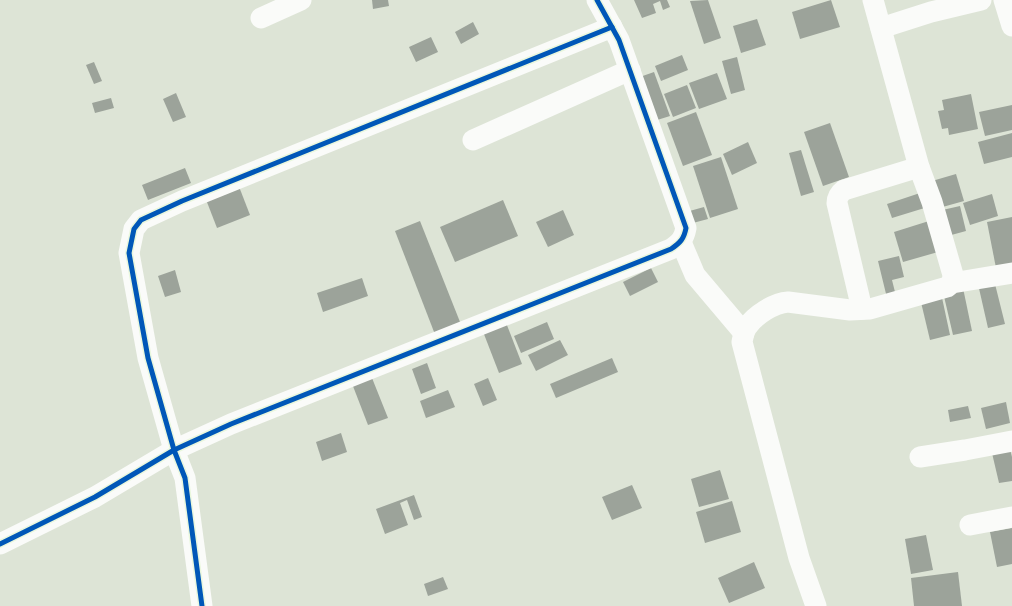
<svg xmlns="http://www.w3.org/2000/svg" width="1012" height="606" font-family="Rubik,sans-serif">
  <style>
    .building { fill: #9ca39a }
    .lines { fill: none; stroke-linecap: round; stroke-linejoin: round }
    .minor { stroke: #fafbf9; stroke-width: 21 }
    .cycleway-casing { stroke: #eaf7dd; stroke-width: 8 }
    .cycleway { stroke: #0057b8; stroke-width: 5 }
  </style>
  <rect width="100%" height="100%" fill="#dde4d6"/>
  <g class="building">
    <polygon points="372,0 388,0 389,6 373,9"/>
    <polygon points="634,0 667,0 670,7 663,10 660,1 653,4 656,13 642,18"/>
    <polygon points="708,0 721,38 704,44 690,1"/>
    <polygon points="831,0 840,27 800,39 792,12"/>
    <polygon points="757,19 766,45 741,53 733,26"/>
    <polygon points="473,22 479,34 461,44 455,32"/>
    <polygon points="431,37 438,52 416,62 409,47"/>
    <polygon points="682,55 688,70 661,81 655,66"/>
    <polygon points="737,57 745,90 731,94 722,61"/>
    <polygon points="94,62 102,81 94,84 86,65"/>
    <polygon points="654,72 670,116 654,121 637,78"/>
    <polygon points="717,73 727,99 699,109 689,83"/>
    <polygon points="687,85 696,108 673,117 664,94"/>
    <polygon points="176,93 186,117 173,122 163,99"/>
    <polygon points="971,94 978,129 949,135 948,128 942,129 938,111 944,110 942,100"/>
    <polygon points="111,98 114,108 95,113 92,103"/>
    <polygon points="1012,105 1012,130 985,136 979,112"/>
    <polygon points="696,112 712,155 683,166 667,123"/>
    <polygon points="830,123 849,177 823,186 804,132"/>
    <polygon points="1012,133 1012,157 984,164 978,142"/>
    <polygon points="748,142 757,163 732,175 723,154"/>
    <polygon points="801,150 814,192 801,196 789,153"/>
    <polygon points="721,157 738,209 710,218 693,166"/>
    <polygon points="185,168 191,183 148,200 142,185"/>
    <polygon points="956,174 964,201 939,208 932,181"/>
    <polygon points="238,184 250,215 217,228 205,197"/>
    <polygon points="926,191 931,206 892,218 887,204"/>
    <polygon points="992,194 998,216 970,225 963,203"/>
    <polygon points="503,200 518,236 455,262 440,227"/>
    <polygon points="960,206 966,231 944,237 938,211"/>
    <polygon points="704,207 708,219 689,224 686,212"/>
    <polygon points="563,210 574,235 548,247 536,222"/>
    <polygon points="1012,217 1012,270 997,273 987,222"/>
    <polygon points="420,221 462,327 436,337 395,231"/>
    <polygon points="929,221 938,252 903,262 894,232"/>
    <polygon points="899,256 904,277 892,280 897,300 888,302 878,261"/>
    <polygon points="651,268 658,282 630,296 623,282"/>
    <polygon points="175,270 181,292 165,297 158,276"/>
    <polygon points="362,278 368,296 323,312 317,293"/>
    <polygon points="994,280 1005,324 988,328 978,284"/>
    <polygon points="963,288 972,331 953,335 943,292"/>
    <polygon points="941,293 950,335 930,340 920,298"/>
    <polygon points="505,320 522,364 499,373 482,329"/>
    <polygon points="547,322 554,339 521,353 514,336"/>
    <polygon points="560,340 568,355 536,371 528,355"/>
    <polygon points="612,358 618,372 556,398 550,384"/>
    <polygon points="427,363 436,388 421,394 412,369"/>
    <polygon points="370,373 388,418 368,425 351,381"/>
    <polygon points="488,378 497,400 483,406 474,384"/>
    <polygon points="448,390 455,407 426,418 420,401"/>
    <polygon points="1006,402 1010,423 986,429 981,408"/>
    <polygon points="968,406 971,418 950,422 948,410"/>
    <polygon points="341,433 347,452 322,461 316,442"/>
    <polygon points="1010,449 1012,457 1012,481 999,483 992,453"/>
    <polygon points="720,470 729,499 699,507 691,479"/>
    <polygon points="632,485 642,508 612,520 602,497"/>
    <polygon points="414,495 422,517 414,520 407,500 400,503 408,525 385,534 376,509"/>
    <polygon points="732,501 741,532 705,543 696,512"/>
    <polygon points="1012,528 1012,564 997,567 990,532"/>
    <polygon points="926,535 933,570 911,574 905,539"/>
    <polygon points="754,562 765,588 729,603 718,578"/>
    <polygon points="958,572 962,606 914,606 911,578"/>
    <polygon points="443,577 448,589 428,596 424,584"/>
  </g>
  <g class="lines">
    <g class="minor">
      <polyline points="873,0 919,167 932,202 953,275 952,283"/>
      <polyline points="1004,0 1012,26"/>
      <polyline points="261,18 301,0"/>
      <polyline points="881,28 931,12 981,0"/>
      <polyline points="473,140 630,70"/>
      <polyline points="681,242 695,275 744,333"/>
      <path d="M862,309L837,203C837,197 839,194 844,190L919,167"/>
      <polyline points="920,457 965,450 1012,441"/>
      <polyline points="970,525 1012,517"/>
      <path d="M0,544L95,497L174,450L231,424L671,249C680,243 684,239 686,228L619,40L597,0"/>
      <polyline points="202,606 185,478 174,450 148,358 129,253 134,229 141,220 182,201 612,27"/>
      <path d="M816,606L799,558L742,342C743,337 744,331 747,327C755,315 774,303 788,302L850,310L870,309L947,287L952,283L1012,273"/>
    </g>
    <g class="cycleway-casing">
      <g id="cycleway">
        <path d="M0,544L95,497L174,450L231,424L671,249C680,243 684,239 686,228L619,40L597,0"/>
        <polyline points="202,606 185,478 174,450 148,358 129,253 134,229 141,220 182,201 612,27"/>
      </g>
    </g>
    <use href="#cycleway" class="cycleway"/>
  </g>
</svg>
